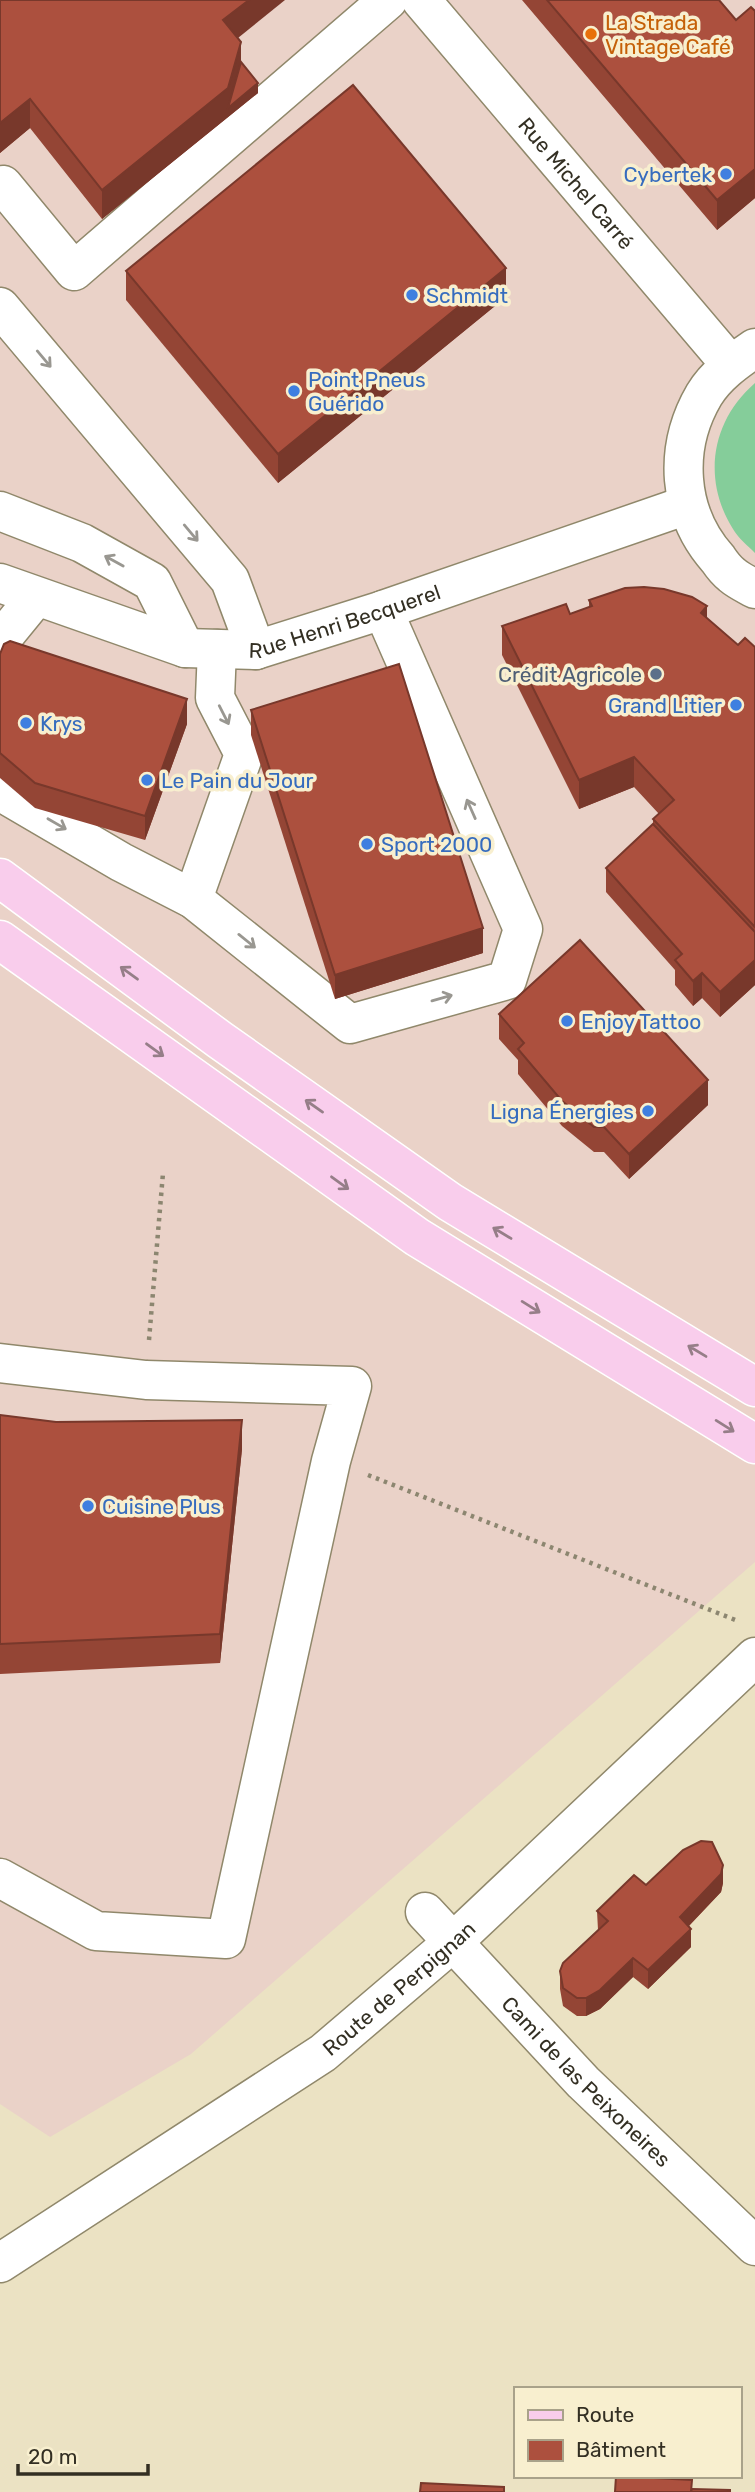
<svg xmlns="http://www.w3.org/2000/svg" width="755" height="2492" font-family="Rubik,sans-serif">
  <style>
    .commercial { fill: #ead2c8 }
    .green { fill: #85cd9a }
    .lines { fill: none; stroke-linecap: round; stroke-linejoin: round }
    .minor-casing { stroke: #90886b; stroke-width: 41 }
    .major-casing { stroke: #fff; stroke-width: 41 }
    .path { stroke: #8c8670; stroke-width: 4.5; stroke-dasharray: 3.5 5; stroke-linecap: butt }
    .minor { stroke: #fff; stroke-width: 38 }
    .major { stroke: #f9cdec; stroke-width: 38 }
    .wall { fill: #944535 }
    .shaded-wall { fill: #78382b }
    .building { fill: #ac503e; stroke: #78382b; stroke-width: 2 }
    .oneway { stroke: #999791 }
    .oneway2 { stroke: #967e88 }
    .food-dot { fill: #e8710a; stroke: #f8efcf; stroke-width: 2.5 }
    .shop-dot { fill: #3f7fe0; stroke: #f8efcf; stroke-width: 2.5 }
    .service-dot { fill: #5c6f8a; stroke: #f8efcf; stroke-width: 2.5 }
    .labels { text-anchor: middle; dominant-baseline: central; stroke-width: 7; stroke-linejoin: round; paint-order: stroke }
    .food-label { font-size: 21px; fill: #c56008; stroke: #f8efcf; text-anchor: start }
    .shop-label { font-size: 21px; fill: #366cbe; stroke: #f8efcf; text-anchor: start }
    .street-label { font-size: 21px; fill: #332f23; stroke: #f8efcf }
    .service-label { font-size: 21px; fill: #4e5e75; stroke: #f8efcf; text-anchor: end }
  </style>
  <rect width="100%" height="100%" fill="#ebe2c3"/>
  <polygon class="commercial" points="0,0 755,0 755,1562 191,2054 50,2137 0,2104"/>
  <path class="green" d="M755,383V553C748,546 738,538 733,529C702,480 711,421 755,383Z"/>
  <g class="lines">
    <g class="minor-casing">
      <g id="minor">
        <path id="s1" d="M421,0L730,364"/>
        <polyline points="3,185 74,271 388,0"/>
        <polyline points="0,307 230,580 256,650"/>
        <path d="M755,348C736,361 716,375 704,395C673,448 677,513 718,559C722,565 727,571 732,575C739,581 748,585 755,589"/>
        <polyline points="0,511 82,543 152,582 185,648"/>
        <path id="s2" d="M0,583L185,648L256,650L383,610L687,505"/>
        <polyline points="0,641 36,597"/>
        <polyline points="0,787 10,797 121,862 193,899 350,1024 507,980 523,929 383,610"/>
        <polyline points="193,899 244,754 215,698 217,649"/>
        <polyline points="0,1363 146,1380 352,1386 331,1461 226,1939 96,1931 0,1878"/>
        <path id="s3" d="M425,1912L583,2082L755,2246"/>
        <path id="s4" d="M0,2263L323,2053L452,1943L755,1657"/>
      </g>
    </g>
    <g class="major-casing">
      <g id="major">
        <polyline points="0,878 220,1040 450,1202 755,1387"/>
        <polyline points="0,940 417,1237 755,1444"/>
      </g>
    </g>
    <g class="path">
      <polyline points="149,1340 163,1173"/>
      <polyline points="368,1475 738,1621"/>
    </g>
    <use href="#minor" class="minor"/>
    <use href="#major" class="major"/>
  </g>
  <g class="wall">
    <polygon points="0,0 238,38 241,62 258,93 102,219 30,128 0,153"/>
    <polygon points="522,0 719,0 736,20 755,11 755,198 717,230"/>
    <polygon points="126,271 506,297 278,483 126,300"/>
    <polygon points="589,600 707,618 738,645 755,647 755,985 720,1017 702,998 693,1006 675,985 675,970 606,892 606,868 653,824 653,819 659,814 634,787 579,809 502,655 502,626 570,614 589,607"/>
    <polygon points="0,654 187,724 145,840 35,808 0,778"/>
    <polygon points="251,710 483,953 335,999 251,735"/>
    <polygon points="499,1014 708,1105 629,1179 604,1152 594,1152 562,1126 518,1074 518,1060 499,1039"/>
    <polygon points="0,1415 56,1422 242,1449 220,1663 0,1674"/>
    <polygon points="723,1883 721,1892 689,1926 691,1947 648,1989 633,1977 600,2009 586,2016 577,2016 563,2006 560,1989 560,1971 598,1930 597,1911 646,1885"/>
  </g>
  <g class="shaded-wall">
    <polygon points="249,0 285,0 223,50 223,20"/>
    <polygon points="241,42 241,71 258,83 258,93 102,219 102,190"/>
    <polygon points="30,99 30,128 0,153 0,123"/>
    <polygon points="755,169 755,198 717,230 717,200"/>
    <polygon points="506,268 506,297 278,483 278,454"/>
    <polygon points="707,606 707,635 701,613"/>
    <polygon points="187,699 187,724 145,840 145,816"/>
    <polygon points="634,757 634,787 579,809 579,780"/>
    <polygon points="483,928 483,953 335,999 335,975"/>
    <polygon points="755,960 755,985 720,1017 720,992"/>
    <polygon points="702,973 702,998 693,1006 693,981"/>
    <polygon points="708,1080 708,1105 629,1179 629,1154"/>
    <polygon points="242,1420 242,1449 220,1663 220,1634"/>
    <polygon points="723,1865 723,1883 721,1892 680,1935 680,1917"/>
    <polygon points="691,1929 691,1947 648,1989 648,1970"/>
    <polygon points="633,1958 633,1977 600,2009 586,2016 586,1998"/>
  </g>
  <g class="building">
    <polygon points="0,0 249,0 223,20 241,42 228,88 102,190 30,99 0,123"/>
    <polygon points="547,0 719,0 736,20 751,7 755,11 755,169 717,200"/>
    <polygon points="241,62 258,83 228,108"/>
    <polygon points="353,85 506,268 278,454 126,271"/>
    <polygon points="644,587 664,589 692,597 707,606 701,613 738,645 745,638 755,647 755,927 653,819 674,800 634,757 579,780 502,626 566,604 570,614 592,606 589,600 625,588"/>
    <polygon points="10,641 187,699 145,816 35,783 0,753 0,654 4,644"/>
    <polygon points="399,664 483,928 335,975 251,710"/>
    <polygon points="653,824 755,932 755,960 720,992 702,973 693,981 675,960 682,954 606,868"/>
    <polygon points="580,940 708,1080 629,1154 604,1127 594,1127 562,1101 518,1049 524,1043 499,1014"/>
    <polygon points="0,1415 56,1422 242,1420 220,1634 0,1644"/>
    <polygon points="701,1841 712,1842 723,1865 721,1874 680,1917 691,1929 648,1970 633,1958 600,1990 586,1998 577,1998 563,1988 560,1971 563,1963 608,1921 597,1911 634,1875 646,1885 683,1850"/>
    <polygon points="616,2476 692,2480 691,2492 615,2492"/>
    <polygon points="421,2483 504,2487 504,2492 420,2492"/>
    <polygon points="692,2489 730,2490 730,2492 691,2492"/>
  </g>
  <defs><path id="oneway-shaft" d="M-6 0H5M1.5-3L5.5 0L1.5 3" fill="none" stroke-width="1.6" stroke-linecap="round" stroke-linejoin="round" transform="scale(1.75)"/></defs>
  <g class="oneway">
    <use href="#oneway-shaft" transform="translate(44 359) rotate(50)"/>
    <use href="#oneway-shaft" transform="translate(191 533) rotate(50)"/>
    <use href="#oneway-shaft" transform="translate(114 561) rotate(-151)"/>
    <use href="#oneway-shaft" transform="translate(224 715) rotate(63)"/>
    <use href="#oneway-shaft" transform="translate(471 809) rotate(-114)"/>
    <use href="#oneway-shaft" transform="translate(57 824) rotate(30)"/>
    <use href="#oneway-shaft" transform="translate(247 941) rotate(39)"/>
    <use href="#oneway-shaft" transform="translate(442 998) rotate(-16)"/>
  </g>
  <g class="oneway2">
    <use href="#oneway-shaft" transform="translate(129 973) rotate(-144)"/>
    <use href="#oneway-shaft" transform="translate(155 1050) rotate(36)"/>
    <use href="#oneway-shaft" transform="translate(314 1106) rotate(-145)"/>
    <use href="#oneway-shaft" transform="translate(340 1183) rotate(36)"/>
    <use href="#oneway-shaft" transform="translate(502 1233) rotate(-149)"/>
    <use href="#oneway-shaft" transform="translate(531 1307) rotate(32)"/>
    <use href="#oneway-shaft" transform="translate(697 1351) rotate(-149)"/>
    <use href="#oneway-shaft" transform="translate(725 1426) rotate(32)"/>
  </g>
  <circle class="food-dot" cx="591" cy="34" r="7"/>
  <g class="shop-dot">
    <circle cx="726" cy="174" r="7"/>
    <circle cx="412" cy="295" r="7"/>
    <circle cx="294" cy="391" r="7"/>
    <circle cx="736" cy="705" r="7"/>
    <circle cx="26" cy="723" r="7"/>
    <circle cx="147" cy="780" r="7"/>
    <circle cx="367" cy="844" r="7"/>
    <circle cx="567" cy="1021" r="7"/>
    <circle cx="648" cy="1111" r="7"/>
    <circle cx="88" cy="1506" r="7"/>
  </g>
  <circle class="service-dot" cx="656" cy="674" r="7"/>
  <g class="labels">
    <g class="food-label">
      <text x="605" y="22">La Strada<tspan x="605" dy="24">Vintage Café</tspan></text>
    </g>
    <g class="shop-label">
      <text x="712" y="174" text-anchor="end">Cybertek</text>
      <text x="426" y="295">Schmidt</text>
      <text x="308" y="379">Point Pneus<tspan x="308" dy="24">Guérido</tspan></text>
      <text x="722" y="705" text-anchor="end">Grand Litier</text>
      <text x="40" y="723">Krys</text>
      <text x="161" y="780">Le Pain du Jour</text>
      <text x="381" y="844">Sport 2000</text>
      <text x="581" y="1021">Enjoy Tattoo</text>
      <text x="634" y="1111" text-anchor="end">Ligna Énergies</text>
      <text x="102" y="1506">Cuisine Plus</text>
    </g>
    <g class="street-label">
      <text stroke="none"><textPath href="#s1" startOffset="240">Rue Michel Carré</textPath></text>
      <text stroke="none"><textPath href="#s2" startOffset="360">Rue Henri Becquerel</textPath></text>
      <text stroke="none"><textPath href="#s4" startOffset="485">Route de Perpignan</textPath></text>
      <text stroke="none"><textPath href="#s3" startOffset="234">Cami de las Peixoneires</textPath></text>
    </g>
    <g class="service-label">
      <text x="642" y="674">Crédit Agricole</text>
    </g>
  </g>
  <rect x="514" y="2387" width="228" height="91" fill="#f8efcf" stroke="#a9a28a" stroke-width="2"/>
  <rect x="528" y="2410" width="35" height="10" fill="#f9cdec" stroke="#a9a28a" stroke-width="2"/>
  <text x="576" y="2422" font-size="21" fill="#332f23">Route</text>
  <rect x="528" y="2440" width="35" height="21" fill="#ac503e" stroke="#a9a28a" stroke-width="2"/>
  <text x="576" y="2457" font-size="21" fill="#332f23">Bâtiment</text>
  <path d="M18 2464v10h130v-10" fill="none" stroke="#332f23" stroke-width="3.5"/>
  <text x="28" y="2464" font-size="21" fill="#332f23" stroke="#f8efcf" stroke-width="5" paint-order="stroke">20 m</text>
</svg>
